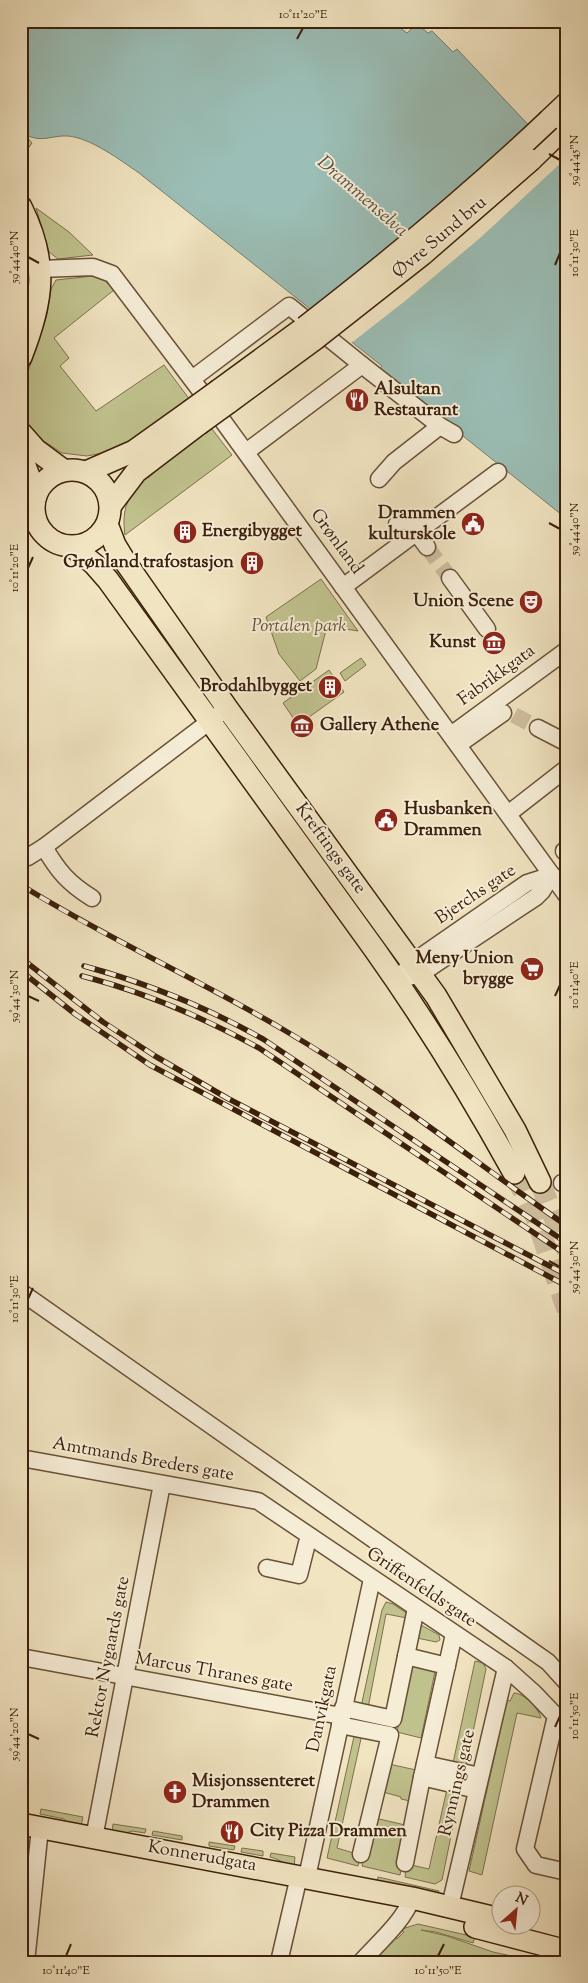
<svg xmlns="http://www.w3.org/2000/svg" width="588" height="1983" font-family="'Sorts Mill Goudy',serif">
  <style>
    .green { fill: #c0c28e; stroke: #7e714c }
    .water { fill: #9bbeb6; stroke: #757f72 }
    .pier { fill: #f1e4c1 }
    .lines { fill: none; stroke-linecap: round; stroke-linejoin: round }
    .minor-tunnel { stroke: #cdbd9d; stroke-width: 16; stroke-dasharray: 16 8; stroke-linecap: butt }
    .major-tunnel { stroke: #cdbd9d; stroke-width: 21; stroke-dasharray: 21 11; stroke-linecap: butt }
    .minor-casing { stroke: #695138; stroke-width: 19 }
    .major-casing { stroke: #3c200b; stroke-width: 24 }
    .minor { stroke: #f6edd7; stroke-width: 16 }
    .major { stroke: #f1e4c1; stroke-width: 21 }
    .rail-casing { stroke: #3c200b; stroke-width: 5.5 }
    .rail { stroke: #f6edd7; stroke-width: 4; stroke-dasharray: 11; stroke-linecap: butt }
    .major-bridge-casing { stroke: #3c200b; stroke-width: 24; stroke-linecap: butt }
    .major-bridge { stroke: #f1e4c1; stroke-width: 21 }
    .ticks { fill: none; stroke: #3c200b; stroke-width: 2 }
    .labels { text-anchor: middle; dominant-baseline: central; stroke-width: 4; stroke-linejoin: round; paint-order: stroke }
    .street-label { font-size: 18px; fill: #3c200b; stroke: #f6edd7 }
    .poi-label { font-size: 18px; font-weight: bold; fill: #3c200b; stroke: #f6edd7; text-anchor: start }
    .park-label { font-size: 18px; font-style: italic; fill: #645132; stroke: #f6edd7 }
    .water-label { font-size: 19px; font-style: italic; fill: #584f3e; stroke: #f6edd7 }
    .neatline { fill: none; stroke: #3c200b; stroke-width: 2 }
    .ticks-label { font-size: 12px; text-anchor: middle; fill: #3c200b }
  </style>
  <rect width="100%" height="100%" fill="#f1e4c1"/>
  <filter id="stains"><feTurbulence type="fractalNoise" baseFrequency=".004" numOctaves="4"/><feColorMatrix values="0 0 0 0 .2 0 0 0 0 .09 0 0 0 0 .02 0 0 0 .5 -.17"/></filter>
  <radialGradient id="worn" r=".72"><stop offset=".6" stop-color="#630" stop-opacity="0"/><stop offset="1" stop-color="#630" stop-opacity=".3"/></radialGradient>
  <g class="green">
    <polygon points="25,135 32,143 27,150 27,176 21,174 21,141"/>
    <polygon points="36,208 69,232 93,255 58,259 49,252"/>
    <polygon points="93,276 104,280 114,290 54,338 69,358 60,366 96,411 164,365 190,400 117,450 87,456 62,453 39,438 26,423 21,404 21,392 47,315 51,289 56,280"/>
    <path d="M212,429L232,455L125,535C121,507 129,496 145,474L148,478L177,451Z"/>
    <polygon points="115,559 204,685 198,690 109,564"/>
    <polygon points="321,579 358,631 327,626 316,669 300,681 279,654 266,617"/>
    <polygon points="361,658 366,665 345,681 340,673"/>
    <polygon points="329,670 344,692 298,725 283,703"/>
    <polygon points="386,1602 393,1604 408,1614 407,1618 386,1614 368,1708 361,1707 382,1610"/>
    <polygon points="421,1625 439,1635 440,1640 436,1642 417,1638"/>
    <polygon points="475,1661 483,1663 486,1669 466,1766 453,1763"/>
    <polygon points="412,1662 436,1667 421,1738 397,1732"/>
    <path d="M514,1693C524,1693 539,1709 541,1718L517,1713L482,1875L469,1871L507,1700L510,1701Z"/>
    <polygon points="355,1732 362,1734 337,1848 360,1855 358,1866 327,1858"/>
    <polygon points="389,1764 416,1770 410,1801 401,1799 401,1797 383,1792"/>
    <polygon points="447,1789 460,1792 442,1880 435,1884 405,1877 407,1864 429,1869"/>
    <polygon points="41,1809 83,1817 81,1826 69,1824 64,1819 40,1814"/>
    <polygon points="375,1818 405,1825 396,1862 402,1864 400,1875 362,1866"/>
    <polygon points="113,1824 146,1829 145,1833 132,1831 123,1834 112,1832"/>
    <polygon points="153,1831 182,1836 182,1840 152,1835"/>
    <polygon points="209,1842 235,1846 234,1850 209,1846"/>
    <polygon points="242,1848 263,1851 263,1856 241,1852"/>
    <path d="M271,1853L295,1857L294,1867C284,1864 279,1859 270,1857Z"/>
    <polygon points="378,1877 439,1891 438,1896 377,1882"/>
    <polygon points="418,1924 475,1937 473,1943 436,1932 421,1930 447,1936 493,1952 539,1962 372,1962 394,1937 397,1939 404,1932 400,1930 402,1929"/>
  </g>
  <path class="water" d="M21,21H391L407,33L417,24L428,33L432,31L453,52L457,49L567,166V519L379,369L382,366L139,173C120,160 91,138 68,136C52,135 42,143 26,135L21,141Z"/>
  <polygon class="pier" points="532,126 564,160 480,238 405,301 350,344 311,313 406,238"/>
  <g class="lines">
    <g class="minor-tunnel">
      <polyline points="427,547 450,578"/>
      <polyline points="514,715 538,728"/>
    </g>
    <g class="major-tunnel">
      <polyline points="514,1173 536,1218 567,1310"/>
      <polyline points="540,1182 567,1251"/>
    </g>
    <g class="minor-casing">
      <g id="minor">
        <polyline points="40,269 93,267 112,274 212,406 567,896"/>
        <polyline points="192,379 289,306 362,365 440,426 454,434"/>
        <polyline points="246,452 362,365"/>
        <polyline points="379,479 394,462 440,426"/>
        <polyline points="397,524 400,521 410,521 417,531"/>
        <polyline points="416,532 427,547"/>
        <polyline points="450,578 487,629"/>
        <polyline points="343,587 498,472"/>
        <polyline points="538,728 567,743"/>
        <polyline points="451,735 567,650"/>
        <polyline points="458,745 503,713"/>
        <polyline points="508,814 567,768"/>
        <polyline points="567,849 564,851 567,854"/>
        <polyline points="21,852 28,857 44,847"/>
        <path d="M92,898C68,883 58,871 44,847L218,715"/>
        <polyline points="404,972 413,962 527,883 552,875"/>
        <polyline points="409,977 421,974 437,963 536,897 542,891 552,875"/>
        <polyline points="562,1183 567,1184"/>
        <polyline points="21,1292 548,1662 567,1683"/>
        <polyline points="21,1458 258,1501 506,1668 534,1693 556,1716 525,1849 536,1865 567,1872"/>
        <polyline points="267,1568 299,1575 307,1543 311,1537"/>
        <polyline points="406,1656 447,1666"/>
        <polyline points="21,1657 341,1716"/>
        <polyline points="343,1708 393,1719 416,1608"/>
        <polyline points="340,1725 390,1735 361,1854"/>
        <polyline points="425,1764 480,1776"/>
        <polyline points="422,1777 454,1634"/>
        <polyline points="94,1838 162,1484"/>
        <polyline points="405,1863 422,1777 477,1790"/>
        <polyline points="307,1877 372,1579"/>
        <polyline points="450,1906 506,1668"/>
        <polyline points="26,1962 40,1828"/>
        <polyline points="279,1962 299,1876"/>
        <path d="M361,1962C378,1943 403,1922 412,1898"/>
      </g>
    </g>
    <g class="major-casing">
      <g id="major">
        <polyline points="549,120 567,103"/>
        <polyline points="531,160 567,125"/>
        <path d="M21,207C49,263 43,301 21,357"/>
        <polyline points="219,390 305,327"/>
        <polyline points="228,403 315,339"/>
        <polyline points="21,433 36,450 63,470"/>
        <polyline points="21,455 36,495"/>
        <circle cx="72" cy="508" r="38"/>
        <polyline points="86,472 134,451 190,411"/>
        <polyline points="111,505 136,472 199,424"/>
        <polyline points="107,524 115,545 126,563 227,708 436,996 515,1130 540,1182"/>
        <path d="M74,548L94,564L108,580L375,950C426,1022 472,1097 514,1173"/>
        <polyline points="21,1824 412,1898 500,1919"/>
        <polyline points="475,1927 567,1951"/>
      </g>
    </g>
    <use href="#minor" class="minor"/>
    <use href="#major" class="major"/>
    <g class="rail-casing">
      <g id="rail">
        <path d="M21,885C106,938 198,979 284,1030C383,1088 473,1161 567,1226"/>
        <polyline points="21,958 103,1022 155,1056 227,1098 567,1275"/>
        <path d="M84,966C147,983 206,1007 263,1039L567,1243"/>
        <polyline points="21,971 75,1014 150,1065 567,1286"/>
        <path d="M82,976C145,992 202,1017 259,1048L567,1255"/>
      </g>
    </g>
    <use href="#rail" class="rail"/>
    <g class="major-bridge-casing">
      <g id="major-bridge">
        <path d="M305,327C390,261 471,194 549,120"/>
        <polyline points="315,339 423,254 531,160"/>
        <polyline points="190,411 219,390"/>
        <polyline points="199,424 228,403"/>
      </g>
    </g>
    <use href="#major-bridge" class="major-bridge"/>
  </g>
  <path class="ticks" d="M297,39L303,28M549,154L560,160M28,257L39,263M555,265L560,253M549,523L560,529M28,568L33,557M28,996L39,1001M555,996L560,985M549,1261L560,1267M28,1299L33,1288M555,1727L560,1716M28,1734L39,1739M66,1956L71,1944M438,1956L444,1944"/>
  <defs>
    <g id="restaurant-disc" transform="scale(1.25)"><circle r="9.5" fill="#8f2418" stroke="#f6edd7"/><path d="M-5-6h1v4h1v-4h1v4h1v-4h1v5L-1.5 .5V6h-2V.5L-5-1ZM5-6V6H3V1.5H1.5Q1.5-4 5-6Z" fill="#fff"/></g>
    <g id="civic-disc" transform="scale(1.25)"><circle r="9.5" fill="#8f2418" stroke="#f6edd7"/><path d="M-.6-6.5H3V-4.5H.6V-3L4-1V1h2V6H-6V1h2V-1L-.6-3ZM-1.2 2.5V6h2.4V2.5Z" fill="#fff"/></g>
    <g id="building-disc" transform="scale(1.25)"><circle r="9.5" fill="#8f2418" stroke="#f6edd7"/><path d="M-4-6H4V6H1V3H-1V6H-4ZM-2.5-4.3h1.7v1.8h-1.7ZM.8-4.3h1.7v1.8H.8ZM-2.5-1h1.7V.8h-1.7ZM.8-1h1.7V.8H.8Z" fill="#fff"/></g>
    <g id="theatre-disc" transform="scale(1.25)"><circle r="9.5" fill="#8f2418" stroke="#f6edd7"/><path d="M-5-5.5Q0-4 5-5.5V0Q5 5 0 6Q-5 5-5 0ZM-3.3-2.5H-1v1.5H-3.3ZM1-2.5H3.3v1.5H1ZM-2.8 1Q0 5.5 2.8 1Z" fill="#fff"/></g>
    <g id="museum-disc" transform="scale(1.25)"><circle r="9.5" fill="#8f2418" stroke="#f6edd7"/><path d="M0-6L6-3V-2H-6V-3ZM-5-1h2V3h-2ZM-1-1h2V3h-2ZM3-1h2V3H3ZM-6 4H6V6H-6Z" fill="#fff"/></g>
    <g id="supermarket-disc" transform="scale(1.25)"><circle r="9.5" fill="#8f2418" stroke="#f6edd7"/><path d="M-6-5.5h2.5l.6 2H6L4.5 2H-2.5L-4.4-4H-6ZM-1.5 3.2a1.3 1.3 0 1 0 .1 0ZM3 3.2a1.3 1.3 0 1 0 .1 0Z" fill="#fff"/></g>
    <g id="church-disc" transform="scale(1.25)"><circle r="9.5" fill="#8f2418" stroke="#f6edd7"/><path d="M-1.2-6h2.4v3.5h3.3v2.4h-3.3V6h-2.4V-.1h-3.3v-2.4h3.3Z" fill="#fff"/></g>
  </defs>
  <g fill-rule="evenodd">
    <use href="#restaurant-disc" x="357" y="400"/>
    <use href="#civic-disc" x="473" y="524"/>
    <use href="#building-disc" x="185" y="532"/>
    <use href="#building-disc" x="252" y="563"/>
    <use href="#theatre-disc" x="531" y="602"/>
    <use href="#museum-disc" x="494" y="643"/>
    <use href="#building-disc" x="330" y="687"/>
    <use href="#museum-disc" x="302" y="726"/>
    <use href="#civic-disc" x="386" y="820"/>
    <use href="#supermarket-disc" x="532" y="969"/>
    <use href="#church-disc" x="175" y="1792"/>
    <use href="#restaurant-disc" x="232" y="1832"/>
  </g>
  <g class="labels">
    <g class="street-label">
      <text transform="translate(440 238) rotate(-40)">Øvre Sund bru</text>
      <text transform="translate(336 542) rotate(54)">Grønland</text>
      <text transform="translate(497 676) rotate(-36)">Fabrikkgata</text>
      <text transform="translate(330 849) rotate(54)">Kreftings gate</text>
      <text transform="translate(476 895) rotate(-34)">Bjerchs gate</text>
      <text transform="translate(143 1460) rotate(10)">Amtmands Breders gate</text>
      <text transform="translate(421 1588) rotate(34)">Griffenfelds gate</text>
      <text transform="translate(109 1657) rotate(-79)">Rektor Nygaards gate</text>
      <text transform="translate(214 1673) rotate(10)">Marcus Thranes gate</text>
      <text transform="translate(323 1709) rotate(-78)">Danvikgata</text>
      <text transform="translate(458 1783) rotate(-77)">Rynnings gate</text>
      <text transform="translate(202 1857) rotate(10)">Konnerudgata</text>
    </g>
    <g class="poi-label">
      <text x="374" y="390">Alsultan<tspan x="374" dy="21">Restaurant</tspan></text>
      <text x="456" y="514" text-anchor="end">Drammen<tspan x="456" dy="21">kulturskole</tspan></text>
      <text x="202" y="532">Energibygget</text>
      <text x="234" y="563" text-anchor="end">Grønland trafostasjon</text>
      <text x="514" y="602" text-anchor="end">Union Scene</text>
      <text x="476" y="643" text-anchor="end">Kunst</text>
      <text x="312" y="687" text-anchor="end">Brodahlbygget</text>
      <text x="320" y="726">Gallery Athene</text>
      <text x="404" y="810">Husbanken<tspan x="404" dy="21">Drammen</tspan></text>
      <text x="514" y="959" text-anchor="end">Meny Union<tspan x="514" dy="21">brygge</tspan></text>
      <text x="192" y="1782">Misjonssenteret<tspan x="192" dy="21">Drammen</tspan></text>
      <text x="250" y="1832">City Pizza Drammen</text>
    </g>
    <g class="park-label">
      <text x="299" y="627">Portalen park</text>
    </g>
    <g class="water-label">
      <text transform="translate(362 197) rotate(41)">Drammenselva</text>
    </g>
  </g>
  <rect width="588" height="1983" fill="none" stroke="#f1e4c1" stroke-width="55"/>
  <g transform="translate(516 1910) rotate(27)"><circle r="24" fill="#f6edd7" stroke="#ac9b85"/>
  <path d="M0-4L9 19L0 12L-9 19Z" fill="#8f2418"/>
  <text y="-8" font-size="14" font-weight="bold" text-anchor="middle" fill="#3c200b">N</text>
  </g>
  <rect x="28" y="28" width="532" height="1928" class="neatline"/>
  <g class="ticks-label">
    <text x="303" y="18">10°11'20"E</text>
    <text transform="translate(574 160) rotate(-90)" y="4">59°44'45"N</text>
    <text transform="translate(574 253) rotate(-90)" y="4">10°11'30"E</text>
    <text transform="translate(14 257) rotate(-90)" y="4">59°44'40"N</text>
    <text transform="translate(574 529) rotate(-90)" y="4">59°44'40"N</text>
    <text transform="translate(14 568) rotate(-90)" y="4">10°11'20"E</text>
    <text transform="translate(574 985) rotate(-90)" y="4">10°11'40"E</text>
    <text transform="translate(14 996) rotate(-90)" y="4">59°44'30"N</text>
    <text transform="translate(574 1267) rotate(-90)" y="4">59°44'30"N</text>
    <text transform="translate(14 1299) rotate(-90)" y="4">10°11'30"E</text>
    <text transform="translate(574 1716) rotate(-90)" y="4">10°11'50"E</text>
    <text transform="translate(14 1734) rotate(-90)" y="4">59°44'20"N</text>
    <text x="66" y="1974">10°11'40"E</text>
    <text x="438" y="1974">10°11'50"E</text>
  </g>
  <rect width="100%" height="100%" filter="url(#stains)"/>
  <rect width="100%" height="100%" fill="url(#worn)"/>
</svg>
